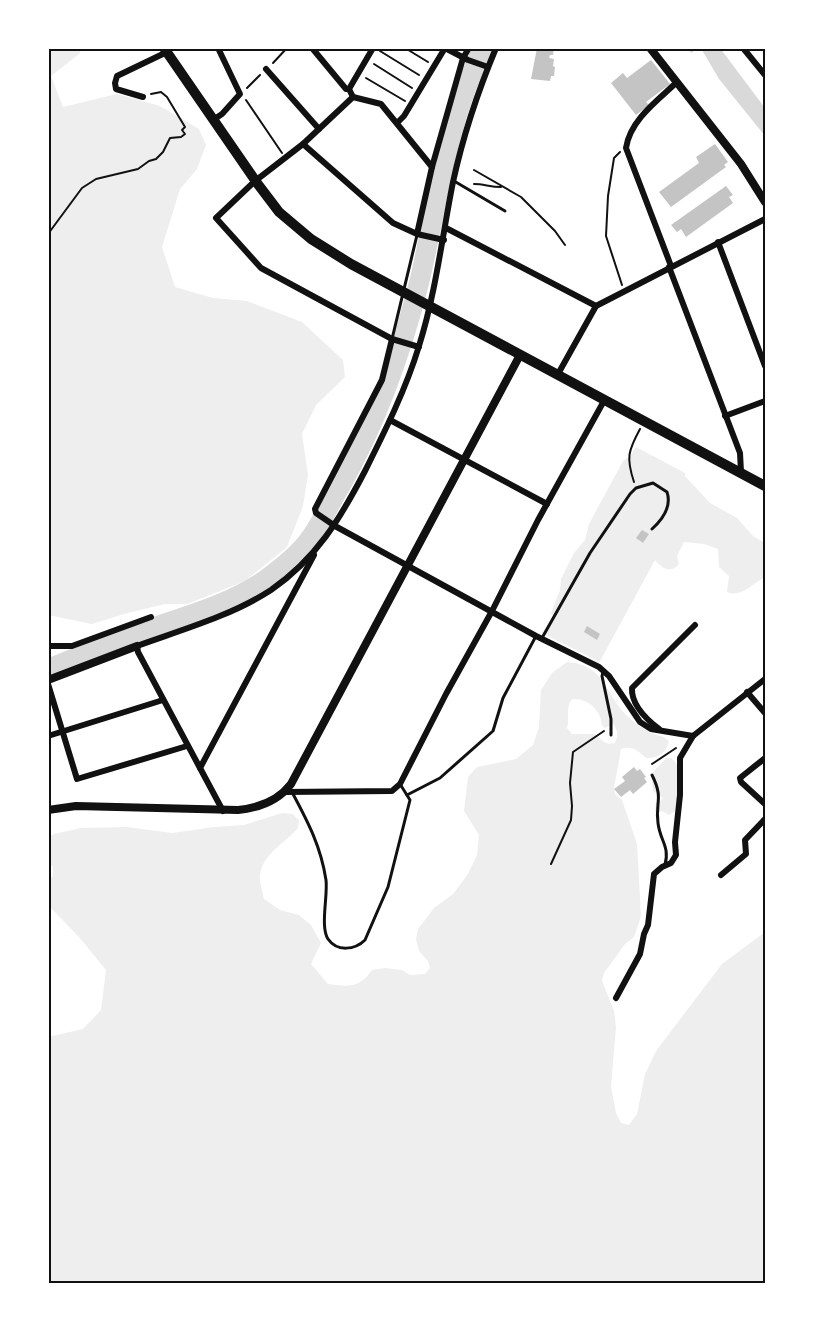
<svg xmlns="http://www.w3.org/2000/svg" width="813" height="1331" font-family="'PT Sans Narrow',sans-serif">
  <style>
    .green { fill: #eee; fill-rule: evenodd }
    .water { fill: #d9d9d9 }
    .lines { fill: none; stroke-linecap: round; stroke-linejoin: round }
    .river { stroke: #d9d9d9; stroke-width: 20 }
    .building { fill: #c4c4c4 }
    .path { stroke: #111; stroke-width: 2 }
    .service { stroke: #111; stroke-width: 3 }
    .minor { stroke: #111; stroke-width: 6 }
    .tertiary { stroke: #111; stroke-width: 8 }
    .trunk { stroke: #111; stroke-width: 10 }
    .neatline { fill: none; stroke: #111; stroke-width: 2 }
  </style>
  <rect width="100%" height="100%" fill="#fff"/>
  <g class="green">
    <polygon points="48,48 83,48 79,54 51,76 63,107 117,94 160,106 199,129 206,145 197,169 180,189 162,247 175,287 213,298 247,301 302,322 343,360 345,377 316,405 302,434 308,475 303,506 287,547 245,581 187,604 165,604 124,614 92,624 48,615"/>
    <path d="M636,447L685,473V476L710,503L737,518L753,536L765,543V577C753,583 741,598 727,592L729,576L719,567L718,549L704,544L684,542L677,556L679,564C671,574 661,568 655,560L599,663L590,657L542,633L553,616L551,613L560,590L561,579L574,553L585,540L589,524L623,461L631,455Z"/>
    <path d="M567,662C605,665 604,692 626,715C632,721 642,728 649,732C656,736 665,735 669,742C666,753 657,759 646,758C639,751 631,745 621,749L614,788L615,794L622,800L637,844L641,916L634,937L625,944L604,973L602,981L614,1011L616,1027L611,1087L616,1113L621,1123L629,1125L637,1114L645,1074L656,1051L722,964L765,932V1283H48V1037L83,1029L101,1010L106,970L79,937L48,905V881L53,876V867L48,862V838L54,834L81,828L127,827L172,833L214,827L244,825L282,813L293,814L299,821L298,828C287,841 266,852 261,870C258,879 262,890 264,899L280,910L299,915L311,925L321,943L311,964L328,984C350,987 359,988 372,970L385,968L402,970L410,975L425,974L430,968L428,961L419,951L416,939L418,929L434,908L453,894L468,874L477,855L479,835L464,811L468,777L477,767L516,759L533,745L539,727L541,690L552,673ZM572,699C588,698 601,710 602,726L605,728L613,724C618,729 618,737 615,743C606,746 602,740 595,734H572L567,728C570,718 565,708 572,699Z"/>
    <path d="M666,758H671C685,767 678,796 675,811L669,815L662,811L657,813L655,811L656,803L661,801L663,798L653,791C650,769 652,775 666,758Z"/>
  </g>
  <polygon class="water" points="691,48 720,48 765,108 765,136 719,79 702,50 695,49 692,53 689,51"/>
  <g class="lines">
    <path class="river" d="M48,669C81,655 115,642 149,629C189,615 230,604 265,580C280,569 298,555 309,540C321,524 330,503 341,485C377,421 402,351 420,279C438,201 447,121 483,48"/>
  </g>
  <g class="building">
    <polygon points="537,48 554,48 553,55 550,55 549,58 554,59 553,66 555,67 554,76 551,76 550,81 531,79"/>
    <polygon points="651,60 670,84 646,102 649,105 636,115 611,83 623,73 627,78"/>
    <polygon points="715,144 728,162 724,165 726,167 671,207 659,192 699,163 696,157"/>
    <polygon points="726,186 733,195 729,197 733,203 686,237 681,229 677,232 671,225"/>
    <polygon points="642,530 649,534 643,543 636,538"/>
    <polygon points="587,626 600,634 597,640 584,632"/>
    <polygon points="634,767 637,771 640,769 646,777 644,778 647,782 633,794 630,790 621,797 614,789 625,781 622,777"/>
  </g>
  <g class="lines">
    <g class="path">
      <polyline points="405,48 428,62"/>
      <polyline points="380,51 419,75"/>
      <polyline points="273,63 287,48"/>
      <polyline points="374,64 412,88"/>
      <polyline points="366,78 405,101"/>
      <polyline points="247,88 260,75"/>
      <polyline points="246,100 282,153"/>
      <polyline points="620,152 614,158 608,196 606,236 622,285"/>
      <polyline points="474,170 521,197 555,231 565,245"/>
      <path d="M474,184C484,184 490,187 501,187"/>
      <polyline points="48,234 82,188 96,179 138,169 149,161 156,159 163,152 170,138 181,137 185,134 182,130 185,127 167,97 161,92 151,94"/>
      <path d="M634,482C626,458 628,451 640,429"/>
      <polyline points="652,764 676,748"/>
      <polyline points="551,864 571,820 572,806 570,783 573,752 604,731"/>
    </g>
    <g class="service">
      <polyline points="454,181 505,211"/>
      <polyline points="392,339 417,235"/>
      <path d="M542,638L590,553L630,494L636,488L653,483L667,492C672,507 663,519 652,529"/>
      <polyline points="603,672 602,676 611,719 611,735"/>
      <path d="M652,775C664,799 655,802 658,823C660,841 670,846 665,865"/>
      <path d="M293,794C308,822 321,847 326,880C328,895 320,927 328,939C337,952 355,950 365,940L388,887L410,800L400,784"/>
      <polyline points="407,795 440,778 493,731 503,698 536,636"/>
    </g>
    <g class="minor">
      <polyline points="312,48 346,89 349,89"/>
      <polyline points="445,48 468,60 488,67"/>
      <polyline points="743,48 765,75"/>
      <polyline points="266,69 319,129"/>
      <polyline points="143,97 116,89 115,83 117,76 167,52"/>
      <polyline points="353,97 349,89 373,48"/>
      <polyline points="213,120 222,114 240,94 218,48"/>
      <polyline points="397,123 404,116 445,48"/>
      <polyline points="303,144 393,223 417,234 444,240"/>
      <polyline points="446,228 596,306"/>
      <polyline points="417,234 432,167 463,58 469,48"/>
      <polyline points="718,242 765,366"/>
      <path d="M671,266L626,148C630,120 658,100 677,82"/>
      <polyline points="669,267 740,453 741,472"/>
      <polyline points="392,339 382,380 315,509 316,513 335,526 536,636 599,667 609,676 640,722 651,729 693,736 765,679"/>
      <polyline points="419,347 392,339 261,268 216,218 255,181 303,144 353,97 381,104 432,167"/>
      <polyline points="558,374 596,306 765,219"/>
      <polyline points="725,416 765,401"/>
      <polyline points="390,420 547,504"/>
      <polyline points="48,646 72,646 151,617"/>
      <polyline points="48,684 77,779 187,746"/>
      <polyline points="747,692 765,713"/>
      <path d="M659,729C646,719 631,705 632,688L695,625"/>
      <polyline points="48,736 163,700"/>
      <polyline points="765,758 740,778 741,782 765,804"/>
      <path d="M200,768L138,652L137,646C181,630 231,616 271,590C316,559 340,519 365,471C385,431 406,389 419,346C436,292 442,237 453,182C463,136 478,91 496,48"/>
      <polyline points="285,792 392,791 400,784 446,694 492,611 538,520 605,399"/>
      <polyline points="223,811 200,768 314,555"/>
      <polyline points="721,875 746,854 745,840 765,819"/>
      <polyline points="616,998 640,954 644,934 648,925 654,874 662,867 671,863 676,855 675,842 680,795 680,758 693,736"/>
    </g>
    <g class="tertiary">
      <polyline points="650,48 741,164 765,202"/>
      <polyline points="48,680 137,646"/>
      <path d="M48,810L76,806L238,810C258,808 278,801 291,784L520,355"/>
    </g>
    <polyline class="trunk" points="164,48 257,183 279,212 311,239 351,264 765,486"/>
  </g>
  <rect width="813" height="1331" fill="none" stroke="#ffffff" stroke-width="99"/>
  <rect x="50" y="50" width="714" height="1232" class="neatline"/>
</svg>
